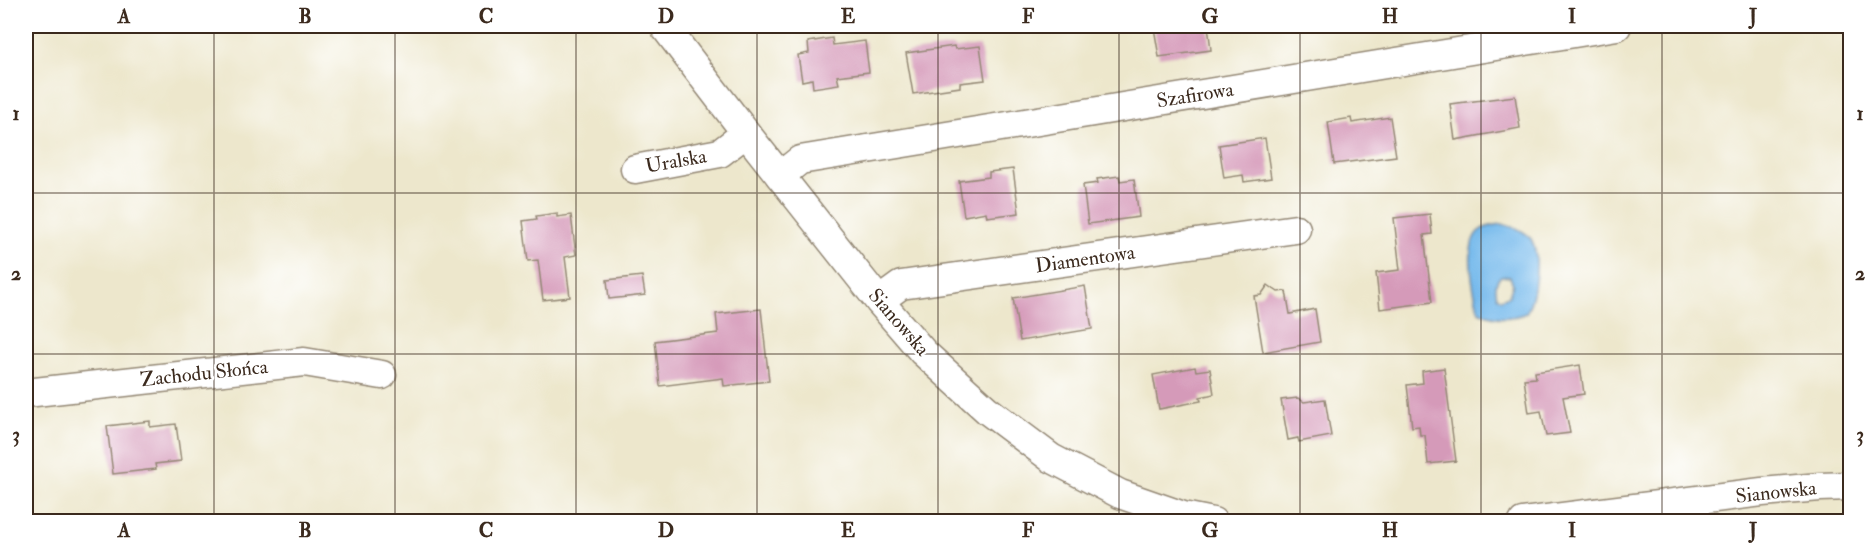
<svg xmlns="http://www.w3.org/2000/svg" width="1876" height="547" font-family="'IM FELL Double Pica',serif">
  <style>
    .water { fill: #76baec; stroke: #587285; stroke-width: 1.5; fill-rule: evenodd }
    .building { fill: #d59ab9 }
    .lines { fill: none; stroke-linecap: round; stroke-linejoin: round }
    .minor-casing { stroke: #948875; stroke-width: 31 }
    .minor { stroke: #fff; stroke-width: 28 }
    .grid { fill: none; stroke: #3b2a1e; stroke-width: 1.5; stroke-opacity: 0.55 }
    .labels { text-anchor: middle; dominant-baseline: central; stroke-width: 5; stroke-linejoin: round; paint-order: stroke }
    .street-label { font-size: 20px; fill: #3b2a1e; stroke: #fff }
    .neatline { fill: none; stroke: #3b2a1e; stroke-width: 2 }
    .grid-label { font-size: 20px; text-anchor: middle; font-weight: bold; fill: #3b2a1e }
  </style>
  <rect width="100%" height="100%" fill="#fff"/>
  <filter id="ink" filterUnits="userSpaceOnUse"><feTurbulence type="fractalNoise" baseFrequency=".0167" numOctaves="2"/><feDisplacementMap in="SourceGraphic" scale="12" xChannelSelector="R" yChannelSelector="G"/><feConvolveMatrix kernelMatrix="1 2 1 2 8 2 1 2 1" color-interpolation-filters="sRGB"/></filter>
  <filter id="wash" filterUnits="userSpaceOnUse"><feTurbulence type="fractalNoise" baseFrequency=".008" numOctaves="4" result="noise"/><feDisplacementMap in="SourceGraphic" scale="24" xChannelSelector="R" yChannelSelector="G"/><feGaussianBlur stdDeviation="1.35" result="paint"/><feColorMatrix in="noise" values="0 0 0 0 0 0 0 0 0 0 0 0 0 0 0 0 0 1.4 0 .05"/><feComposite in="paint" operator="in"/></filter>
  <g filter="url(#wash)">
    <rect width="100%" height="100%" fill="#ede7cc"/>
    <path class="water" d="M1502,224C1512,227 1525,230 1531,239C1541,256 1535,297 1526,313C1511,319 1494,319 1479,311C1474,294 1463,244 1479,231C1485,226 1495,225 1502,224ZM1501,276L1510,277L1513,284L1509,296L1501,299L1497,296C1495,288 1495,281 1501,276Z"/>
    <g id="blocks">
      <g class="building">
        <polygon points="1169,26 1208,26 1211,50 1159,57 1154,28"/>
        <polygon points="832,38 833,45 865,41 869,72 837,76 839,84 813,88 812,79 802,81 798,55 809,53 808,42"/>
        <polygon points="954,46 955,49 980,46 985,80 960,83 960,87 913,94 906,53"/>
        <polygon points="1515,96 1520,128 1455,140 1450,104"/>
        <polygon points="1390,117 1396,156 1334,164 1328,122 1351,118 1352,123"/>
        <polygon points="1265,138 1271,178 1244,182 1243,175 1224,178 1219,145"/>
        <polygon points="1013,169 1019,213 987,217 986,212 964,216 959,181 989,177 989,172"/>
        <polygon points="1119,176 1120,181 1134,179 1139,217 1088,224 1083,185 1098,183 1097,179"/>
        <polygon points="557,213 557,217 571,215 576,255 565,257 570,297 543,300 538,260 528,261 523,221 537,219 536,216"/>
        <polygon points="1430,214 1432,234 1424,235 1432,302 1380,309 1376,273 1400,270 1394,218"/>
        <polygon points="642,276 645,295 609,299 607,280"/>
        <polygon points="1268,285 1278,292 1286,291 1290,314 1315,309 1320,342 1263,352 1254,296 1261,295"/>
        <polygon points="1085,286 1092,329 1020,341 1013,298"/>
        <polygon points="761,309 769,381 724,386 723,378 660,386 655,341 718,333 716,314"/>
        <polygon points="1580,365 1584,394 1563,397 1570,433 1546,436 1541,411 1529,413 1524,379 1536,378 1535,372"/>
        <polygon points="1195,367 1196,371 1210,369 1214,394 1200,397 1201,401 1159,409 1153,375"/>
        <polygon points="1444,368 1456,461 1428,464 1425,435 1420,435 1419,426 1412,427 1407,385 1423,383 1422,371"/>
        <polygon points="1298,398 1304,402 1325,399 1331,436 1299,442 1298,438 1288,440 1281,400"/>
        <polygon points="150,421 150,427 176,424 181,461 155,464 156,469 113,474 107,426"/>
      </g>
    </g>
  </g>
  <g filter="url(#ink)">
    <use href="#blocks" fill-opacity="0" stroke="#948875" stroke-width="1.5"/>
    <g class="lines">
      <g class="minor-casing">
        <g id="minor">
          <polyline points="664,26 746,133 879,301 923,352 987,410 1051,458 1120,494 1183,516 1213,522"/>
          <polyline points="635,169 720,153 746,133"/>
          <polyline points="780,176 800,160 1617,26"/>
          <polyline points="879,301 901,285 1296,229"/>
          <polyline points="26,393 304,362 382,375"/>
          <polyline points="1523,522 1762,492 1820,487 1850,486"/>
        </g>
      </g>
      <use href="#minor" class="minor"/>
    </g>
  </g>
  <path class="grid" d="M214,26V522M395,26V522M576,26V522M757,26V522M938,26V522M1119,26V522M1300,26V522M1481,26V522M1662,26V522M26,193H1850M26,354H1850"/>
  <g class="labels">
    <g class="street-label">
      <text transform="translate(1195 95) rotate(-9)">Szafirowa</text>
      <text transform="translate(676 161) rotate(-10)">Uralska</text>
      <text transform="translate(1085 259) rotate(-8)">Diamentowa</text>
      <text transform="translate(899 322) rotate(49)">Sianowska</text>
      <text transform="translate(204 373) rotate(-6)">Zachodu Słońca</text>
      <text transform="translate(1776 492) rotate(-6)">Sianowska</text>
    </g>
  </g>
  <rect width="1876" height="547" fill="none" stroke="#fff" stroke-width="66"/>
  <rect x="33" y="33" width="1810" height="481" class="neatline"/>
  <g class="grid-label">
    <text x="124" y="23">A</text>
    <text x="305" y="23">B</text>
    <text x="486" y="23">C</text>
    <text x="666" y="23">D</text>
    <text x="848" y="23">E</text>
    <text x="1028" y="23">F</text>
    <text x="1210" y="23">G</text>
    <text x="1390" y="23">H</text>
    <text x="1572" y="23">I</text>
    <text x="1753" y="23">J</text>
    <text x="16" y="120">1</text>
    <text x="1860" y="120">1</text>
    <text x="16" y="280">2</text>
    <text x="1860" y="280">2</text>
    <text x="16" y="441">3</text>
    <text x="1860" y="441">3</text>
    <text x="124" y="537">A</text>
    <text x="305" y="537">B</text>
    <text x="486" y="537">C</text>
    <text x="666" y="537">D</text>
    <text x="848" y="537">E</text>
    <text x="1028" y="537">F</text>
    <text x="1210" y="537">G</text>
    <text x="1390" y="537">H</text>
    <text x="1572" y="537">I</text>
    <text x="1753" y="537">J</text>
  </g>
</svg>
